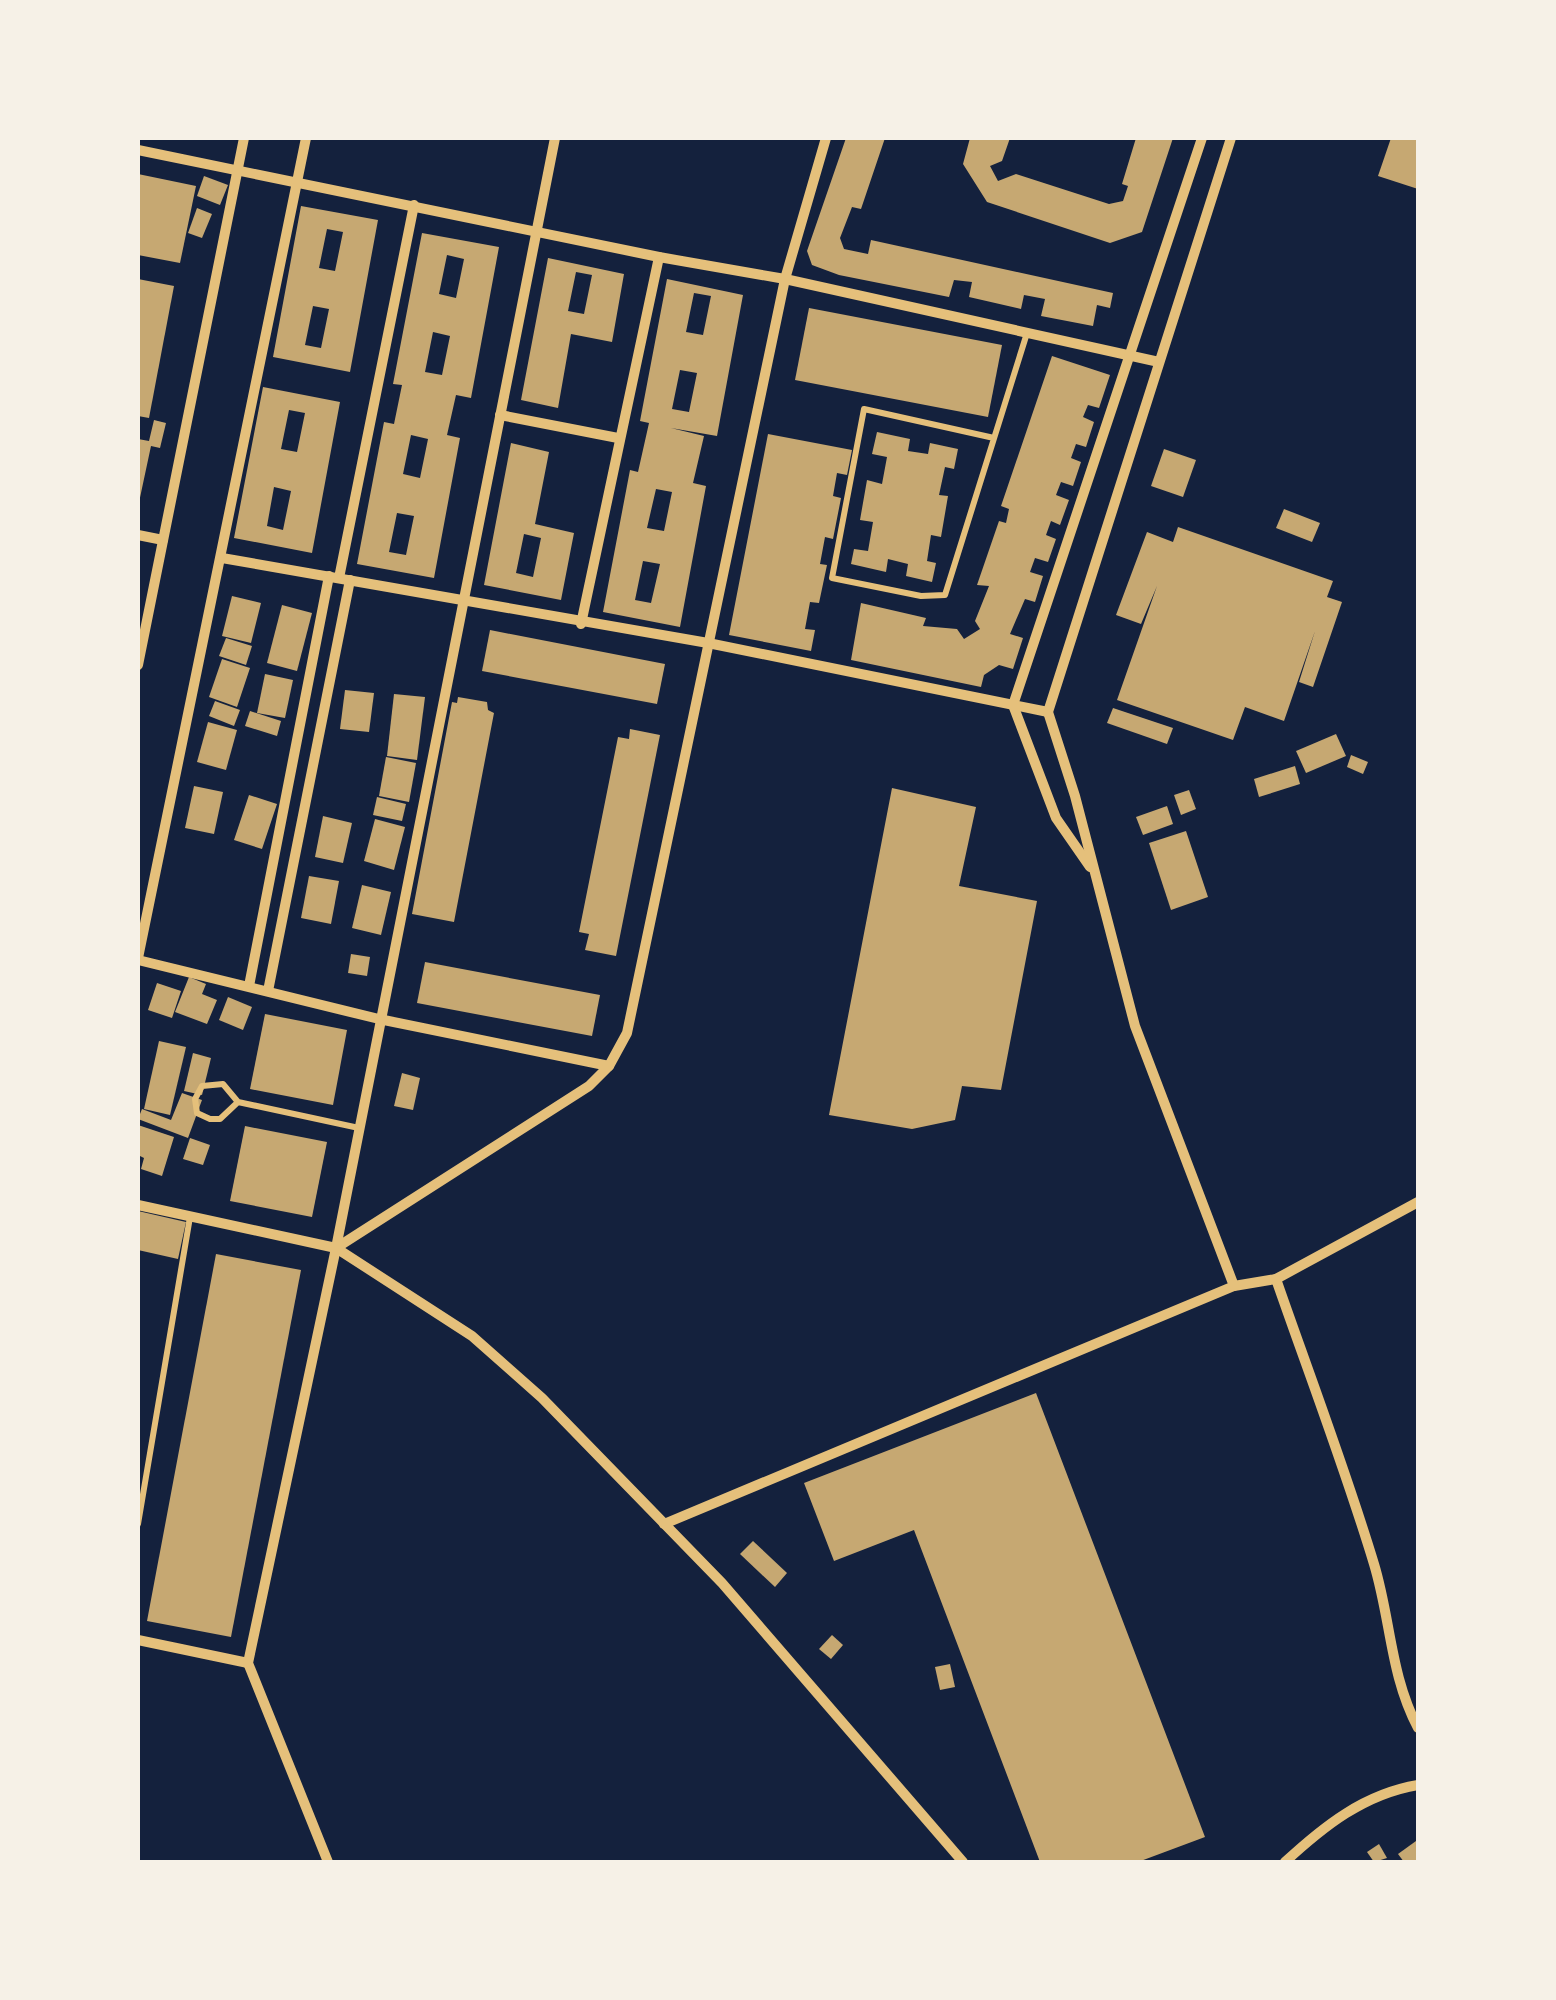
<svg xmlns="http://www.w3.org/2000/svg" width="1556" height="2000" font-family="Mulish,sans-serif">
  <style>
    .building { fill: #c6a872; fill-rule: evenodd }
    .lines { fill: none; stroke-linecap: round; stroke-linejoin: round }
    .service { stroke: #e5c07b; stroke-width: 6 }
    .minor { stroke: #e5c07b; stroke-width: 10 }
  </style>
  <rect width="100%" height="100%" fill="#14213d"/>
  <g class="building">
    <polygon points="846,138 885,138 861,209 852,207 840,238 844,249 868,254 871,240 1113,293 1110,308 1097,305 1093,326 1041,316 1045,299 1024,295 1021,309 969,297 972,282 954,280 949,297 839,275 812,265 807,251"/>
    <polygon points="970,138 1010,138 1002,161 990,166 998,181 1016,174 1109,204 1123,201 1128,186 1122,184 1136,138 1173,138 1142,232 1110,243 987,202 963,164"/>
    <polygon points="1391,138 1418,138 1418,189 1378,176"/>
    <polygon points="138,174 196,186 180,263 138,255"/>
    <polygon points="204,176 228,185 220,205 197,196"/>
    <path d="M301,206L378,220L350,372L273,357ZM327,229L343,232L335,271L319,268ZM313,306L329,309L321,348L305,345Z"/>
    <polygon points="197,208 212,214 202,238 188,233"/>
    <path d="M422,233L499,247L471,398L456,395L447,435L460,438L434,578L357,564L384,422L394,424L402,385L393,384ZM447,255L464,259L456,298L439,294ZM433,332L450,336L442,375L425,372ZM411,435L428,439L420,478L403,474ZM397,513L414,516L406,555L389,552Z"/>
    <path d="M548,258L624,274L612,342L571,334L558,408L521,400ZM576,272L592,275L584,314L568,311Z"/>
    <polygon points="138,279 174,286 149,418 138,416"/>
    <path d="M667,279L743,295L717,436L671,428L704,436L693,483L706,486L680,627L603,612L630,470L638,472L649,423L640,421ZM694,293L711,296L703,335L686,332ZM680,370L697,373L689,412L672,409ZM656,489L672,492L664,531L647,528ZM643,561L660,564L651,603L635,600Z"/>
    <polygon points="809,308 1002,345 988,417 795,380"/>
    <polygon points="1052,356 1110,375 1099,408 1088,405 1083,417 1094,422 1086,447 1076,444 1071,458 1081,462 1073,486 1061,482 1056,495 1069,500 1060,525 1051,521 1046,535 1056,539 1048,562 1035,558 1030,572 1043,576 1035,602 1025,599 1010,634 1023,638 1013,669 999,665 984,675 981,687 851,660 861,603 926,618 923,626 957,629 964,639 980,629 975,621 989,586 977,585 999,521 1006,523 1009,509 1001,506"/>
    <path d="M263,387L340,402L312,553L234,538ZM289,410L305,413L297,452L281,449ZM274,487L291,491L283,530L267,526Z"/>
    <polygon points="154,420 166,423 160,448 151,446 138,507 138,439 149,441"/>
    <polygon points="877,432 910,439 908,451 928,454 930,443 958,449 954,469 945,467 939,495 948,496 941,537 931,535 927,561 936,563 932,582 906,576 908,564 888,559 886,572 851,564 854,549 868,551 873,522 860,520 867,480 882,484 887,457 872,454"/>
    <polygon points="768,434 852,450 847,475 837,473 833,496 841,498 833,539 825,537 820,564 827,565 819,603 810,602 805,629 815,630 811,651 729,635"/>
    <path d="M511,443L549,452L535,524L574,533L561,600L484,585ZM524,534L541,538L533,577L516,573Z"/>
    <polygon points="1164,449 1196,460 1183,497 1151,486"/>
    <polygon points="1284,509 1320,523 1312,542 1276,528"/>
    <polygon points="1178,527 1333,581 1327,597 1342,602 1313,687 1299,682 1315,631 1284,721 1245,707 1233,740 1117,700 1157,586 1141,624 1116,615 1147,532 1173,542"/>
    <polygon points="232,596 261,603 251,643 222,636"/>
    <polygon points="282,605 312,613 297,671 267,663"/>
    <polygon points="490,630 665,664 657,704 482,671"/>
    <polygon points="226,638 252,646 246,665 219,656"/>
    <polygon points="222,659 250,668 237,707 209,697"/>
    <polygon points="265,674 293,680 285,718 257,713"/>
    <polygon points="345,690 374,693 369,732 340,729"/>
    <polygon points="394,694 425,697 417,760 387,756"/>
    <polygon points="458,697 487,702 488,710 494,713 454,922 412,914 452,702 457,703"/>
    <polygon points="215,701 240,710 234,726 209,716"/>
    <polygon points="1113,708 1173,728 1167,744 1107,723"/>
    <polygon points="250,711 281,721 277,736 245,726"/>
    <polygon points="208,722 237,730 226,770 197,762"/>
    <polygon points="630,729 660,735 616,956 585,950 589,934 579,932 618,737 629,739"/>
    <polygon points="1336,734 1346,756 1306,773 1296,751"/>
    <polygon points="1351,755 1368,762 1363,774 1347,767"/>
    <polygon points="386,757 416,763 409,802 379,796"/>
    <polygon points="1295,766 1300,784 1259,797 1254,779"/>
    <polygon points="194,786 223,792 214,834 185,828"/>
    <polygon points="892,788 976,807 959,886 1037,901 1001,1090 962,1086 955,1120 912,1129 829,1115"/>
    <polygon points="1189,790 1196,809 1181,815 1174,795"/>
    <polygon points="249,795 277,804 262,849 234,840"/>
    <polygon points="377,797 406,804 402,821 373,815"/>
    <polygon points="1167,806 1173,824 1143,835 1136,817"/>
    <polygon points="323,816 352,823 343,863 315,857"/>
    <polygon points="375,819 405,827 394,870 364,861"/>
    <polygon points="1186,831 1208,897 1171,910 1149,843"/>
    <polygon points="309,876 339,881 331,924 301,918"/>
    <polygon points="362,885 391,892 381,935 352,928"/>
    <polygon points="351,954 370,957 367,976 348,973"/>
    <polygon points="425,962 600,995 592,1036 417,1003"/>
    <polygon points="189,977 206,984 202,994 217,1000 207,1024 175,1012"/>
    <polygon points="157,983 181,991 172,1018 148,1010"/>
    <polygon points="228,997 252,1007 243,1030 219,1020"/>
    <polygon points="265,1014 347,1030 333,1105 250,1089"/>
    <polygon points="159,1041 186,1047 170,1115 144,1109"/>
    <polygon points="193,1053 211,1058 202,1095 184,1091"/>
    <polygon points="402,1073 420,1078 413,1110 394,1106"/>
    <polygon points="182,1093 202,1100 188,1138 138,1119 142,1109 171,1120"/>
    <polygon points="138,1125 174,1137 162,1176 141,1169 144,1158 138,1155"/>
    <polygon points="245,1126 327,1142 312,1217 230,1201"/>
    <polygon points="190,1138 210,1145 203,1165 183,1159"/>
    <polygon points="138,1211 186,1222 178,1259 138,1250"/>
    <polygon points="216,1254 301,1270 231,1637 147,1621"/>
    <polygon points="1036,1393 1205,1837 1138,1862 1040,1862 914,1530 834,1561 804,1483"/>
    <polygon points="753,1541 787,1573 775,1587 740,1554"/>
    <polygon points="832,1635 843,1645 831,1659 819,1649"/>
    <polygon points="950,1664 955,1687 940,1690 935,1667"/>
    <polygon points="1416,1841 1418,1862 1404,1862 1398,1854"/>
    <polygon points="1379,1844 1387,1858 1374,1862 1367,1852"/>
  </g>
  <g class="lines">
    <g class="service">
      <polyline points="994,438 864,409 832,578 921,596 945,595 1027,333"/>
      <polyline points="238,1102 220,1119 210,1119 197,1113 195,1099 202,1086 223,1084 238,1102 359,1128"/>
      <polyline points="138,1524 190,1217"/>
    </g>
    <g class="minor">
      <polyline points="138,150 659,257 785,279 1159,362"/>
      <polyline points="500,415 618,438"/>
      <polyline points="138,535 163,540"/>
      <polyline points="222,558 708,643 1048,712"/>
      <polyline points="339,578 414,205"/>
      <polyline points="581,624 659,257"/>
      <polyline points="138,665 244,138"/>
      <polyline points="1090,867 1056,818 1013,705 1202,138"/>
      <polyline points="138,958 306,138"/>
      <polyline points="138,960 379,1019 609,1066"/>
      <polyline points="249,986 329,576"/>
      <polyline points="268,991 350,580"/>
      <polyline points="138,1205 336,1248 472,1336 542,1398 722,1583 963,1862"/>
      <polyline points="336,1248 589,1086 609,1066 627,1033 785,279 826,138"/>
      <path d="M1276,1279C1309,1374 1345,1468 1374,1564C1391,1620 1390,1675 1418,1728"/>
      <polyline points="1234,1286 1276,1279 1418,1202"/>
      <polyline points="664,1524 1234,1286 1135,1026 1075,796 1048,712 1231,138"/>
      <polyline points="138,1640 248,1663"/>
      <polyline points="328,1862 248,1663 336,1248 555,138"/>
      <path d="M1285,1862C1324,1826 1364,1794 1418,1785"/>
    </g>
  </g>
  <rect width="1556" height="2000" fill="none" stroke="#f6f1e7" stroke-width="280"/>
</svg>
